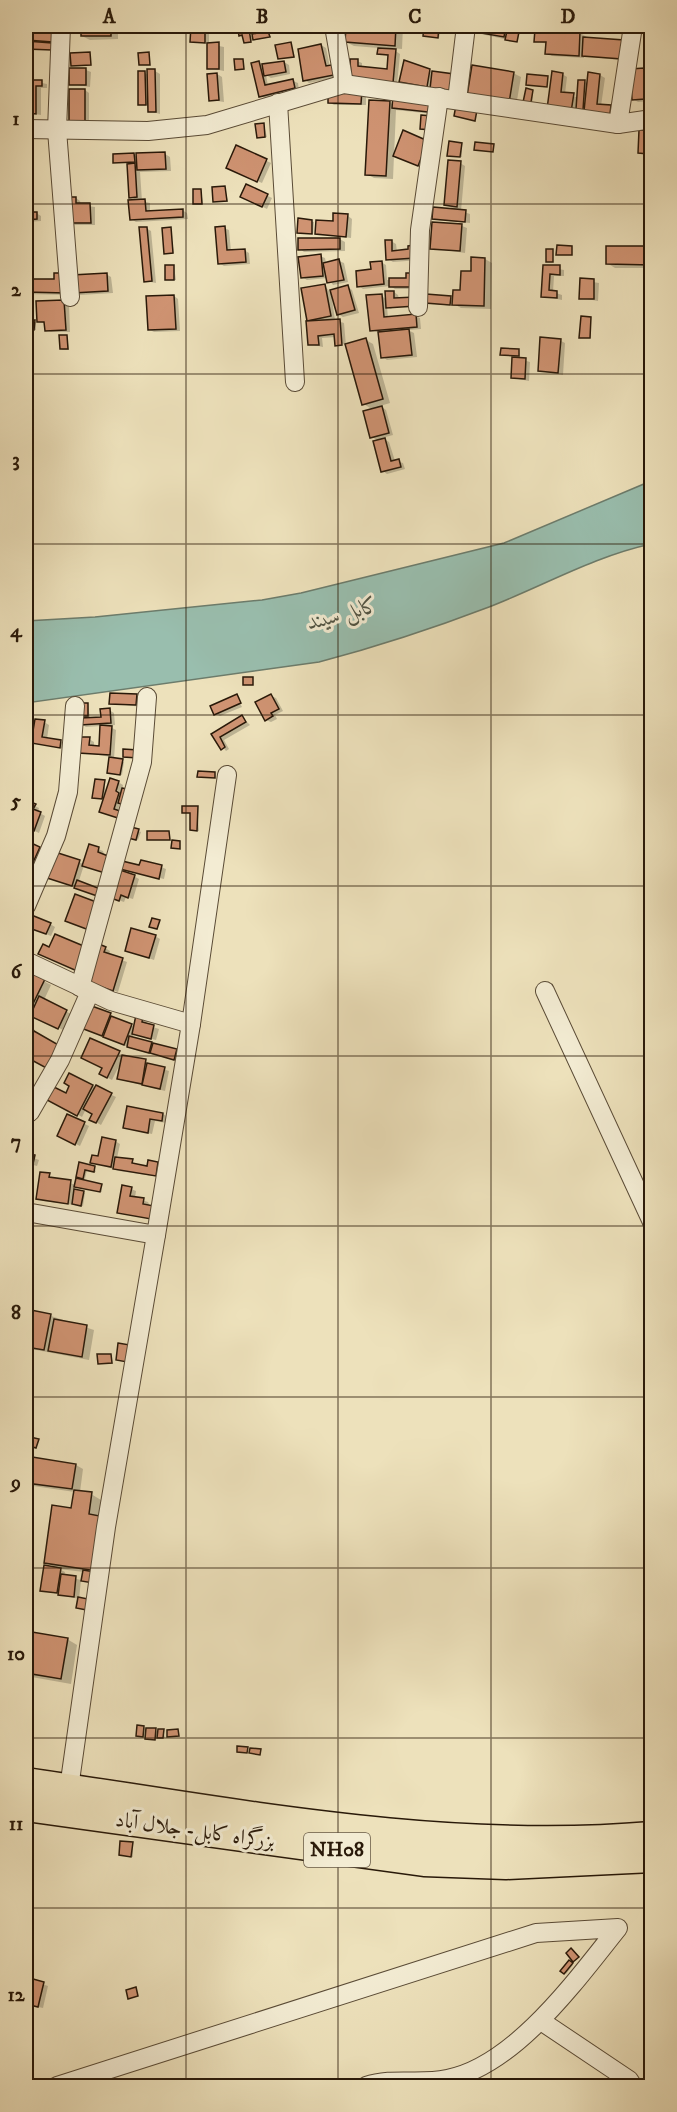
<svg xmlns="http://www.w3.org/2000/svg" width="677" height="2112" font-family="'IM FELL DW Pica',Amiri,serif">
  <style>
    .water { fill: #99beae; stroke: #6c7c6c; stroke-width: 1.5 }
    .shadow { fill: #0003 }
    .building { fill: #cf9372; stroke: #291909; stroke-width: 1.5 }
    .lines { fill: none; stroke-linecap: round; stroke-linejoin: round }
    .minor-casing { stroke: #5a4b36; stroke-width: 20 }
    .trunk-casing { stroke: #291909; stroke-width: 31 }
    .minor { stroke: #f3ecd3; stroke-width: 18 }
    .trunk { stroke: #ede1bb; stroke-width: 28 }
    .grid { fill: none; stroke: #291909; stroke-width: 1.5; stroke-opacity: 0.55 }
    .labels { text-anchor: middle; dominant-baseline: central; stroke-width: 6; stroke-linejoin: round; paint-order: stroke }
    .shield { fill: #f3ecd3; stroke: #665846; stroke-width: 1.5 }
    .shield-label { font-size: 20px; font-weight: bold; fill: #291909 }
    .street-label { font-size: 21px; fill: #291909; stroke: #f3ecd3 }
    .water-label { font-size: 22px; font-style: italic; fill: #505343; stroke: #f3ecd3 }
    .neatline { fill: none; stroke: #291909; stroke-width: 2 }
    .grid-label { font-size: 20px; text-anchor: middle; font-weight: bold; fill: #291909 }
  </style>
  <rect width="100%" height="100%" fill="#ede1bb"/>
  <filter id="stains"><feTurbulence type="fractalNoise" baseFrequency=".00333" numOctaves="4"/><feColorMatrix values="0 0 0 0 .2 0 0 0 0 .09 0 0 0 0 .02 0 0 0 .5 -.17"/></filter>
  <radialGradient id="worn" r=".72"><stop offset=".6" stop-color="#630" stop-opacity="0"/><stop offset="1" stop-color="#630" stop-opacity=".3"/></radialGradient>
  <path class="water" d="M651,481V544C595,556 543,586 489,607C434,628 376,647 319,662L26,703V621L95,617L262,600L301,593L504,543Z"/>
  <g class="shadow">
    <polygon points="82,26 118,26 118,39 90,40 82,36"/>
    <polygon points="192,26 209,26 209,44 224,47 224,71 209,68 208,44 192,41"/>
    <polygon points="230,26 257,26 232,27"/>
    <polygon points="347,26 403,26 402,49 391,48 400,54 397,85 358,80 357,61 362,63 362,68 388,71 389,56 379,53 379,48 354,46 346,42"/>
    <polygon points="425,26 441,26 439,38 424,36"/>
    <polygon points="444,26 465,26 466,34 449,32 444,29"/>
    <polygon points="478,26 519,28 518,42 481,34 477,31"/>
    <polygon points="529,26 544,26 544,31 580,33 627,61 584,56 584,58 552,56 547,53 547,44 536,41 536,30"/>
    <polygon points="26,28 54,30 54,50 26,49 26,43 29,43 26,41"/>
    <polygon points="249,30 251,36 268,33 271,37 256,40 252,38 252,41 245,42 244,36 240,35"/>
    <polygon points="291,44 295,57 279,58"/>
    <polygon points="321,45 326,48 330,67 343,76 309,83 305,80"/>
    <polygon points="259,62 264,66 284,62 289,65 290,74 271,78 266,75 268,86 293,81 298,83 299,91 265,98 260,96"/>
    <polygon points="86,70 91,72 90,87 71,84"/>
    <polygon points="429,70 433,73 432,89 401,81"/>
    <polygon points="643,70 648,72 650,101 638,102 633,99"/>
    <polygon points="155,71 160,74 160,114 149,111 149,105 142,105 145,73 148,75"/>
    <polygon points="513,73 521,77 516,106 476,100"/>
    <polygon points="217,74 222,77 224,102 211,100"/>
    <polygon points="562,74 567,77 565,94 579,98 585,82 589,84 600,75 605,78 601,106 615,110 614,116 580,109 576,114 554,111"/>
    <polygon points="26,80 47,84 47,88 41,88 41,115 29,113 29,89 26,89"/>
    <polygon points="85,90 89,93 89,123 75,123"/>
    <polygon points="533,91 532,108 524,106"/>
    <polygon points="366,94 366,105 334,105 329,102"/>
    <polygon points="395,95 433,114 396,110 393,179 374,178 367,174 389,102 394,105"/>
    <polygon points="264,125 267,137 260,138 258,137"/>
    <polygon points="648,132 650,133 652,170 648,168 648,154 640,153"/>
    <polygon points="462,144 462,157 451,156"/>
    <polygon points="237,147 271,163 262,183 232,170"/>
    <polygon points="165,154 170,157 171,171 140,172 142,201 150,203 150,213 182,210 187,213 188,219 136,222 131,219 138,201 131,197 129,163 115,162 134,155 138,157"/>
    <polygon points="460,163 465,166 461,211 470,214 470,223 438,220 433,218 456,210 446,205"/>
    <polygon points="247,186 272,198 267,209 242,196"/>
    <polygon points="225,187 228,202 214,201"/>
    <polygon points="201,190 203,204 197,204 195,203"/>
    <polygon points="76,198 80,201 81,205 95,207 95,225 75,225 70,222"/>
    <polygon points="36,213 41,216 41,221 26,222 26,214"/>
    <polygon points="348,216 352,219 351,238 316,233"/>
    <polygon points="299,220 314,222 313,234 298,232"/>
    <polygon points="462,226 467,228 465,253 431,248"/>
    <polygon points="146,228 151,231 156,283 145,281"/>
    <polygon points="170,228 174,253 168,254 166,253"/>
    <polygon points="224,228 229,230 231,251 244,250 249,253 250,264 224,266 219,263"/>
    <polygon points="336,237 345,242 345,251 304,252 300,249"/>
    <polygon points="391,241 396,244 397,252 420,260 393,262 388,259"/>
    <polygon points="652,248 652,268 615,268 607,263"/>
    <polygon points="320,256 325,258 326,263 339,261 344,263 348,282 333,285 328,278 307,280 302,277"/>
    <polygon points="485,259 492,263 491,309 461,308 452,303 452,306 426,303 450,297 454,299"/>
    <polygon points="381,262 386,265 387,280 408,280 421,289 395,289 390,286 363,289 359,286"/>
    <polygon points="544,266 564,270 564,276 554,276 553,292 562,295 562,300 543,296"/>
    <polygon points="174,267 176,280 169,280 167,279"/>
    <polygon points="106,274 111,277 113,293 80,295 75,292"/>
    <polygon points="26,280 55,281 70,295 26,294"/>
    <polygon points="581,280 599,283 598,301 581,298"/>
    <polygon points="325,286 330,292 348,287 352,290 359,313 343,317 338,314 334,298 332,299 335,320 344,323 346,346 366,340 373,344 390,403 380,406 386,410 393,435 382,438 389,442 395,461 403,463 405,469 387,474 383,471 379,441 372,437 373,410 364,404 347,346 336,340 336,337 322,338 323,347 309,344 303,290"/>
    <polygon points="394,292 398,295 399,299 391,309 387,307 388,318 415,316 420,318 421,329 408,330 414,333 417,357 387,360 383,357 380,333 372,330 381,296 387,299"/>
    <polygon points="174,296 178,299 180,331 154,332 150,330"/>
    <polygon points="64,301 69,304 70,332 51,332 46,330 46,324 39,321"/>
    <polygon points="591,318 591,338 583,338"/>
    <polygon points="26,321 36,322 36,330 26,330"/>
    <polygon points="67,336 69,350 63,350 61,349"/>
    <polygon points="561,341 565,343 563,375 539,371"/>
    <polygon points="519,351 520,359 530,362 529,381 512,378 514,356"/>
    <polygon points="136,696 141,699 141,707 111,703"/>
    <polygon points="237,696 240,698 237,698 242,707 220,716 216,714"/>
    <polygon points="271,696 276,698 283,711 275,715 277,719 271,722 266,720"/>
    <polygon points="88,704 90,719 103,718 109,710 114,713 115,725 108,726 116,730 114,759 124,762 122,775 108,772 111,757 80,752 89,739 94,742 94,747 100,747 101,726 86,727 81,724 87,719 81,716"/>
    <polygon points="242,717 250,725 224,740 229,749 226,751 213,734"/>
    <polygon points="44,722 49,725 47,739 61,742 65,744 65,749 32,742"/>
    <polygon points="26,753 30,755 28,770 26,769"/>
    <polygon points="104,782 106,794 118,782 123,785 118,812 106,814 105,799 96,798"/>
    <polygon points="26,802 39,808 38,812 45,816 39,833 26,827"/>
    <polygon points="197,808 199,831 193,831 192,813"/>
    <polygon points="132,829 141,832 138,840 131,838"/>
    <polygon points="30,844 44,851 36,868 26,863"/>
    <polygon points="90,846 103,851 110,875 84,865 77,887 53,880 56,854 84,864"/>
    <polygon points="141,867 161,867 166,869 164,879 121,869"/>
    <polygon points="130,874 139,879 133,899 126,897 124,902 118,900"/>
    <polygon points="50,924 55,927 51,936 31,928"/>
    <polygon points="155,936 160,939 154,960 126,950"/>
    <polygon points="105,948 110,951 109,955 127,962 118,992 94,984"/>
    <polygon points="26,972 51,985 44,1000 71,1014 63,1030 26,1010 26,995 31,985 26,982"/>
    <polygon points="90,1007 135,1027 142,1019 147,1021 146,1025 159,1029 156,1040 134,1034 132,1038 176,1051 181,1053 178,1061 133,1049 87,1030"/>
    <polygon points="26,1024 35,1030 34,1033 55,1071 26,1055"/>
    <polygon points="119,1053 123,1056 169,1071 165,1091 118,1079 121,1062 112,1080 101,1074"/>
    <polygon points="70,1075 116,1097 101,1125 91,1119 94,1114 86,1109 82,1117 49,1099 66,1095 71,1086"/>
    <polygon points="163,1114 168,1117 166,1123 155,1121 152,1134 124,1127"/>
    <polygon points="68,1116 89,1126 80,1146 63,1138"/>
    <polygon points="115,1141 120,1144 117,1158 148,1167 157,1163 162,1166 160,1177 119,1171 92,1162"/>
    <polygon points="26,1155 39,1160 37,1166 26,1163"/>
    <polygon points="80,1164 94,1167 96,1172 87,1170 85,1179 79,1178"/>
    <polygon points="26,1168 33,1171 31,1183 26,1182"/>
    <polygon points="41,1174 76,1185 101,1185 102,1192 75,1186 74,1191 85,1193 83,1206 43,1201 38,1198"/>
    <polygon points="131,1189 136,1191 135,1198 148,1202 156,1220 118,1212"/>
    <polygon points="26,1311 51,1316 94,1330 89,1360 26,1348"/>
    <polygon points="111,1355 113,1364 99,1363"/>
    <polygon points="26,1458 76,1465 83,1469 80,1492 91,1494 101,1500 95,1583 83,1581 84,1572 59,1569 65,1572 64,1576 81,1580 79,1599 41,1590 56,1568 46,1562 73,1509 75,1492 26,1485"/>
    <polygon points="26,1633 67,1639 77,1645 71,1684 26,1676"/>
    <polygon points="144,1727 159,1732 163,1730 165,1738 157,1736 156,1740 139,1736"/>
    <polygon points="133,1843 133,1857 122,1855"/>
    <polygon points="569,1962 573,1965 566,1974 562,1971"/>
    <polygon points="26,1979 48,1986 43,2008 26,2004"/>
  </g>
  <g class="building">
    <polygon points="26,26 54,29 53,42 26,40"/>
    <rect x="81" y="26" width="30" height="10"/>
    <polygon points="191,26 205,26 205,43 190,42"/>
    <polygon points="346,26 396,26 395,46 345,42"/>
    <polygon points="424,26 439,26 438,38 423,36"/>
    <polygon points="443,26 462,26 462,32 442,30"/>
    <polygon points="476,26 506,26 504,37 475,32"/>
    <polygon points="508,26 520,27 517,42 505,40"/>
    <polygon points="527,26 540,26 540,29 527,28"/>
    <polygon points="637,26 651,26 652,31 638,33"/>
    <polygon points="249,29 251,42 244,43 242,35 239,36 238,30"/>
    <polygon points="535,29 580,32 579,56 545,54 546,42 534,42"/>
    <polygon points="268,31 270,37 253,40 252,34"/>
    <polygon points="583,37 624,40 622,59 582,56"/>
    <polygon points="26,41 52,43 52,50 26,49"/>
    <polygon points="219,42 219,69 207,69 207,43"/>
    <polygon points="291,42 294,57 278,59 275,45"/>
    <polygon points="321,44 326,66 337,64 339,74 303,81 298,49"/>
    <polygon points="378,48 396,49 393,83 351,78 350,59 358,59 358,66 387,69 388,55 377,54"/>
    <polygon points="90,52 91,65 71,66 70,53"/>
    <polygon points="149,52 150,65 139,65 138,53"/>
    <polygon points="234,59 243,59 244,69 235,70"/>
    <polygon points="404,60 430,69 427,87 399,82"/>
    <polygon points="259,61 265,85 293,79 295,88 259,97 251,63"/>
    <polygon points="284,61 286,72 264,76 262,64"/>
    <polygon points="472,65 514,72 509,103 467,96"/>
    <rect x="69" y="68" width="17" height="17"/>
    <polygon points="644,68 645,99 632,100 630,69"/>
    <polygon points="147,69 155,69 156,112 148,112"/>
    <polygon points="138,71 145,71 146,105 138,105"/>
    <polygon points="432,71 454,74 452,92 430,89"/>
    <polygon points="552,71 563,73 561,92 574,93 571,112 547,109"/>
    <polygon points="588,72 600,74 597,104 611,105 610,114 584,111"/>
    <polygon points="217,73 219,100 209,101 207,74"/>
    <polygon points="527,74 548,76 547,87 526,85"/>
    <polygon points="27,80 42,80 42,86 36,86 36,114 27,113"/>
    <polygon points="578,80 585,80 583,110 576,109"/>
    <polygon points="526,88 533,90 530,108 522,107"/>
    <rect x="69" y="89" width="16" height="33"/>
    <polygon points="328,89 362,90 361,104 328,103"/>
    <polygon points="393,94 430,98 428,112 392,108"/>
    <polygon points="369,100 390,101 386,176 365,175"/>
    <polygon points="456,105 477,110 475,121 454,116"/>
    <polygon points="421,115 432,116 431,130 420,129"/>
    <polygon points="264,123 265,137 257,138 255,124"/>
    <polygon points="403,130 428,141 418,166 393,156"/>
    <polygon points="639,130 648,130 648,154 638,153"/>
    <polygon points="449,141 462,143 460,157 447,156"/>
    <polygon points="475,142 494,144 493,152 474,150"/>
    <polygon points="236,145 267,159 257,182 226,168"/>
    <polygon points="165,152 166,169 137,170 136,153"/>
    <polygon points="134,153 135,162 113,163 113,154"/>
    <polygon points="647,154 652,155 652,169 646,169"/>
    <polygon points="448,160 461,161 457,207 444,205"/>
    <polygon points="135,163 137,197 129,198 127,164"/>
    <polygon points="246,184 268,194 262,207 240,197"/>
    <polygon points="225,186 227,201 213,202 212,187"/>
    <polygon points="193,189 201,189 202,204 193,204"/>
    <polygon points="68,197 76,197 76,203 90,203 91,223 69,223"/>
    <polygon points="145,199 146,211 183,209 183,217 130,220 128,200"/>
    <polygon points="433,207 466,210 465,222 432,219"/>
    <polygon points="26,212 37,212 37,219 26,220"/>
    <polygon points="333,213 348,214 346,237 315,234 316,220 333,221"/>
    <polygon points="298,218 312,220 312,234 297,233"/>
    <polygon points="432,222 462,224 460,251 430,249"/>
    <polygon points="225,226 227,250 245,249 246,262 218,264 215,227"/>
    <polygon points="139,227 147,227 152,281 144,282"/>
    <polygon points="171,227 173,253 164,254 162,228"/>
    <polygon points="298,238 340,238 340,249 298,250"/>
    <polygon points="385,240 392,240 392,251 408,249 408,246 414,245 415,258 386,260"/>
    <polygon points="557,245 572,246 572,255 556,255"/>
    <polygon points="606,246 652,246 652,265 606,264"/>
    <rect x="546" y="249" width="7" height="13"/>
    <polygon points="321,254 323,276 301,278 298,257"/>
    <polygon points="471,257 485,258 484,306 452,305 453,290 460,290 461,271 471,271"/>
    <polygon points="339,259 344,280 327,283 323,263"/>
    <polygon points="382,261 384,284 357,287 356,271 371,269 370,262"/>
    <rect x="165" y="265" width="9" height="15"/>
    <polygon points="543,265 560,265 560,275 550,274 549,290 557,291 557,298 541,297"/>
    <polygon points="54,273 66,273 66,293 26,292 26,279 54,279"/>
    <polygon points="107,273 108,291 73,293 72,275"/>
    <polygon points="406,273 416,273 416,287 389,287 389,278 406,278"/>
    <polygon points="580,278 594,279 594,299 579,299"/>
    <polygon points="325,284 331,316 307,321 301,288"/>
    <polygon points="348,285 355,310 337,315 330,290"/>
    <polygon points="385,291 394,291 394,298 415,297 416,306 386,308"/>
    <polygon points="382,294 384,317 416,314 417,327 370,331 366,295"/>
    <polygon points="426,294 451,296 450,305 425,303"/>
    <polygon points="174,295 176,329 148,330 146,296"/>
    <polygon points="64,300 66,330 45,331 44,322 37,322 36,301"/>
    <polygon points="581,316 591,317 590,338 579,338"/>
    <polygon points="340,319 342,345 335,346 334,334 318,336 319,345 308,345 306,321"/>
    <polygon points="26,320 35,320 34,330 26,330"/>
    <polygon points="409,329 412,355 381,358 378,332"/>
    <polygon points="59,335 67,335 68,349 60,349"/>
    <polygon points="540,337 561,339 558,373 538,371"/>
    <polygon points="366,338 383,399 362,405 345,344"/>
    <polygon points="501,348 519,349 519,356 500,355"/>
    <polygon points="512,357 526,358 525,379 511,378"/>
    <polygon points="382,406 389,433 370,438 363,411"/>
    <polygon points="385,438 391,461 399,459 401,467 381,472 373,441"/>
    <rect x="243" y="677" width="10" height="8"/>
    <polygon points="110,693 137,694 136,705 109,704"/>
    <polygon points="237,694 241,703 214,715 210,706"/>
    <polygon points="271,694 279,709 271,713 273,716 265,721 255,702"/>
    <polygon points="79,703 88,703 88,716 80,716"/>
    <polygon points="110,708 111,723 80,725 80,718 101,717 100,709"/>
    <polygon points="242,715 246,722 220,737 225,747 221,750 211,734"/>
    <polygon points="35,719 45,720 42,737 61,740 60,748 31,743"/>
    <polygon points="100,725 112,726 110,755 78,753 79,737 90,737 89,745 99,746"/>
    <polygon points="123,749 138,750 138,758 123,757"/>
    <polygon points="26,752 29,752 27,770 26,770"/>
    <polygon points="109,757 123,759 120,775 107,773"/>
    <polygon points="198,771 215,772 215,778 197,777"/>
    <polygon points="110,778 119,781 116,791 119,793 114,809 123,812 121,819 99,812"/>
    <polygon points="95,779 105,780 102,799 92,798"/>
    <polygon points="122,788 132,790 127,806 118,803"/>
    <polygon points="26,800 36,804 33,809 41,812 34,831 26,828"/>
    <polygon points="182,806 198,806 197,831 190,830 190,813 182,813"/>
    <polygon points="131,827 139,829 136,840 128,838"/>
    <polygon points="147,831 169,831 170,840 147,840"/>
    <polygon points="172,840 180,841 180,849 171,848"/>
    <polygon points="29,842 40,847 31,867 26,864 26,850"/>
    <polygon points="89,844 99,847 98,852 108,856 105,873 82,866"/>
    <polygon points="55,852 80,860 72,886 47,878"/>
    <polygon points="141,860 162,865 159,879 120,869 122,861 139,865"/>
    <polygon points="120,870 135,875 128,898 121,895 119,901 111,898"/>
    <polygon points="77,880 103,890 100,897 74,888"/>
    <polygon points="75,894 99,903 89,930 65,921"/>
    <polygon points="29,914 51,923 46,934 26,927"/>
    <polygon points="152,918 160,920 157,929 149,927"/>
    <polygon points="131,928 156,935 149,958 125,951"/>
    <polygon points="55,934 86,947 77,971 38,954 43,944 49,947"/>
    <polygon points="99,944 106,947 104,952 123,958 113,991 87,982"/>
    <polygon points="26,970 45,979 29,1012 26,1010 26,992 29,985 26,983"/>
    <polygon points="39,996 67,1010 58,1029 30,1016"/>
    <polygon points="89,1005 111,1013 102,1036 81,1028"/>
    <polygon points="136,1015 143,1017 142,1022 154,1025 151,1039 132,1034"/>
    <polygon points="111,1016 132,1024 124,1045 103,1037"/>
    <polygon points="26,1022 32,1026 26,1036"/>
    <polygon points="34,1031 62,1047 50,1070 26,1057 26,1046"/>
    <polygon points="129,1036 152,1042 149,1053 127,1047"/>
    <polygon points="90,1038 120,1051 107,1078 99,1074 102,1068 81,1058"/>
    <polygon points="153,1043 177,1049 174,1060 150,1053"/>
    <polygon points="122,1055 146,1059 142,1084 117,1079"/>
    <polygon points="147,1063 165,1067 160,1089 142,1085"/>
    <polygon points="69,1073 93,1085 77,1116 47,1100 54,1087 66,1093 69,1086 64,1083"/>
    <polygon points="96,1085 112,1093 96,1123 89,1120 92,1114 83,1109"/>
    <polygon points="127,1106 163,1113 162,1121 150,1119 148,1133 123,1128"/>
    <polygon points="67,1114 85,1122 75,1145 57,1136"/>
    <polygon points="102,1137 116,1140 111,1167 90,1163 92,1155 98,1156"/>
    <polygon points="26,1153 35,1155 33,1164 26,1163"/>
    <polygon points="115,1157 133,1159 132,1163 147,1166 148,1160 158,1162 156,1176 113,1169"/>
    <polygon points="79,1162 95,1166 94,1172 85,1170 83,1179 76,1177"/>
    <polygon points="26,1167 32,1168 29,1183 26,1183"/>
    <polygon points="40,1172 50,1173 49,1177 71,1180 68,1204 36,1199"/>
    <polygon points="76,1178 102,1184 100,1192 74,1187"/>
    <polygon points="122,1185 132,1187 130,1196 144,1198 143,1204 154,1206 151,1219 117,1213"/>
    <polygon points="74,1189 84,1191 81,1206 72,1204"/>
    <polygon points="26,1309 51,1314 44,1350 26,1347"/>
    <polygon points="54,1319 87,1325 82,1357 48,1351"/>
    <polygon points="118,1343 130,1345 127,1362 116,1360"/>
    <polygon points="97,1354 111,1354 112,1363 98,1364"/>
    <polygon points="26,1436 39,1439 36,1448 26,1445"/>
    <polygon points="26,1456 76,1464 72,1489 26,1483"/>
    <polygon points="74,1490 92,1492 89,1514 105,1517 97,1571 44,1563 52,1505 71,1508"/>
    <polygon points="44,1565 61,1568 57,1593 40,1591"/>
    <polygon points="83,1570 95,1572 93,1583 81,1581"/>
    <polygon points="61,1574 76,1576 74,1597 58,1595"/>
    <polygon points="78,1597 93,1600 92,1611 76,1608"/>
    <polygon points="26,1631 68,1638 61,1679 26,1673"/>
    <polygon points="137,1725 144,1726 143,1737 136,1736"/>
    <polygon points="146,1728 156,1728 155,1740 145,1739"/>
    <polygon points="158,1729 164,1729 163,1738 157,1738"/>
    <polygon points="178,1729 179,1736 167,1737 167,1730"/>
    <polygon points="237,1746 248,1747 247,1753 237,1752"/>
    <polygon points="250,1748 261,1749 260,1755 249,1753"/>
    <polygon points="120,1841 133,1842 131,1857 119,1855"/>
    <polygon points="571,1948 579,1957 573,1962 566,1953"/>
    <polygon points="569,1960 573,1963 564,1974 560,1971"/>
    <polygon points="26,1977 44,1982 38,2007 26,2004"/>
    <polygon points="136,1987 138,1996 128,1999 126,1990"/>
  </g>
  <g class="lines">
    <g class="minor-casing">
      <g id="minor">
        <polyline points="61,26 57,130 70,297"/>
        <polyline points="334,26 344,84"/>
        <polyline points="457,100 466,26"/>
        <polyline points="278,103 295,382"/>
        <polyline points="618,124 633,26"/>
        <polyline points="26,129 148,131 207,125 344,84 618,124 652,119"/>
        <polyline points="418,307 420,230 439,97"/>
        <polyline points="26,906 56,836 68,792 75,706"/>
        <polyline points="26,961 111,1001 191,1024"/>
        <polyline points="80,987 142,762 147,697"/>
        <polyline points="545,991 652,1222"/>
        <polyline points="26,1109 30,1112 60,1060 90,992"/>
        <polyline points="26,1212 156,1235 191,1024 227,775"/>
        <polyline points="69,1788 106,1527 156,1235"/>
        <polyline points="541,2021 629,2080 633,2086"/>
        <path d="M57,2086L536,1933L618,1928C577,1979 515,2066 447,2079C419,2085 393,2077 366,2086"/>
      </g>
    </g>
    <g class="trunk-casing">
      <g id="trunk">
        <path d="M26,1782C233,1812 441,1854 652,1836"/>
        <polyline points="26,1807 424,1862 506,1865 652,1858"/>
      </g>
    </g>
    <use href="#minor" class="minor"/>
    <use href="#trunk" class="trunk"/>
  </g>
  <path class="grid" d="M186,26V2086M338,26V2086M491,26V2086M26,204H652M26,374H652M26,544H652M26,715H652M26,886H652M26,1056H652M26,1226H652M26,1397H652M26,1568H652M26,1738H652M26,1908H652"/>
  <g class="labels">
    <rect class="shield" x="304" y="1833" width="66" height="34" rx="4.5"/>
    <g class="shield-label">
      <text x="337" y="1850">NH08</text>
    </g>
    <g class="street-label">
      <text transform="translate(195 1831) rotate(8)">بزرگراه کابل- جلال آباد</text>
    </g>
    <g class="water-label">
      <text transform="translate(343 614) rotate(-15)">کابل سيند</text>
    </g>
  </g>
  <rect width="677" height="2112" fill="none" stroke="#ede1bb" stroke-width="66"/>
  <rect x="33" y="33" width="611" height="2046" class="neatline"/>
  <g class="grid-label">
    <text x="109" y="23">A</text>
    <text x="262" y="23">B</text>
    <text x="415" y="23">C</text>
    <text x="568" y="23">D</text>
    <text x="16" y="125">1</text>
    <text x="16" y="296">2</text>
    <text x="16" y="466">3</text>
    <text x="16" y="637">4</text>
    <text x="16" y="807">5</text>
    <text x="16" y="978">6</text>
    <text x="16" y="1148">7</text>
    <text x="16" y="1319">8</text>
    <text x="16" y="1489">9</text>
    <text x="16" y="1660">10</text>
    <text x="16" y="1830">11</text>
    <text x="16" y="2001">12</text>
  </g>
  <rect width="100%" height="100%" filter="url(#stains)"/>
  <rect width="100%" height="100%" fill="url(#worn)"/>
</svg>
